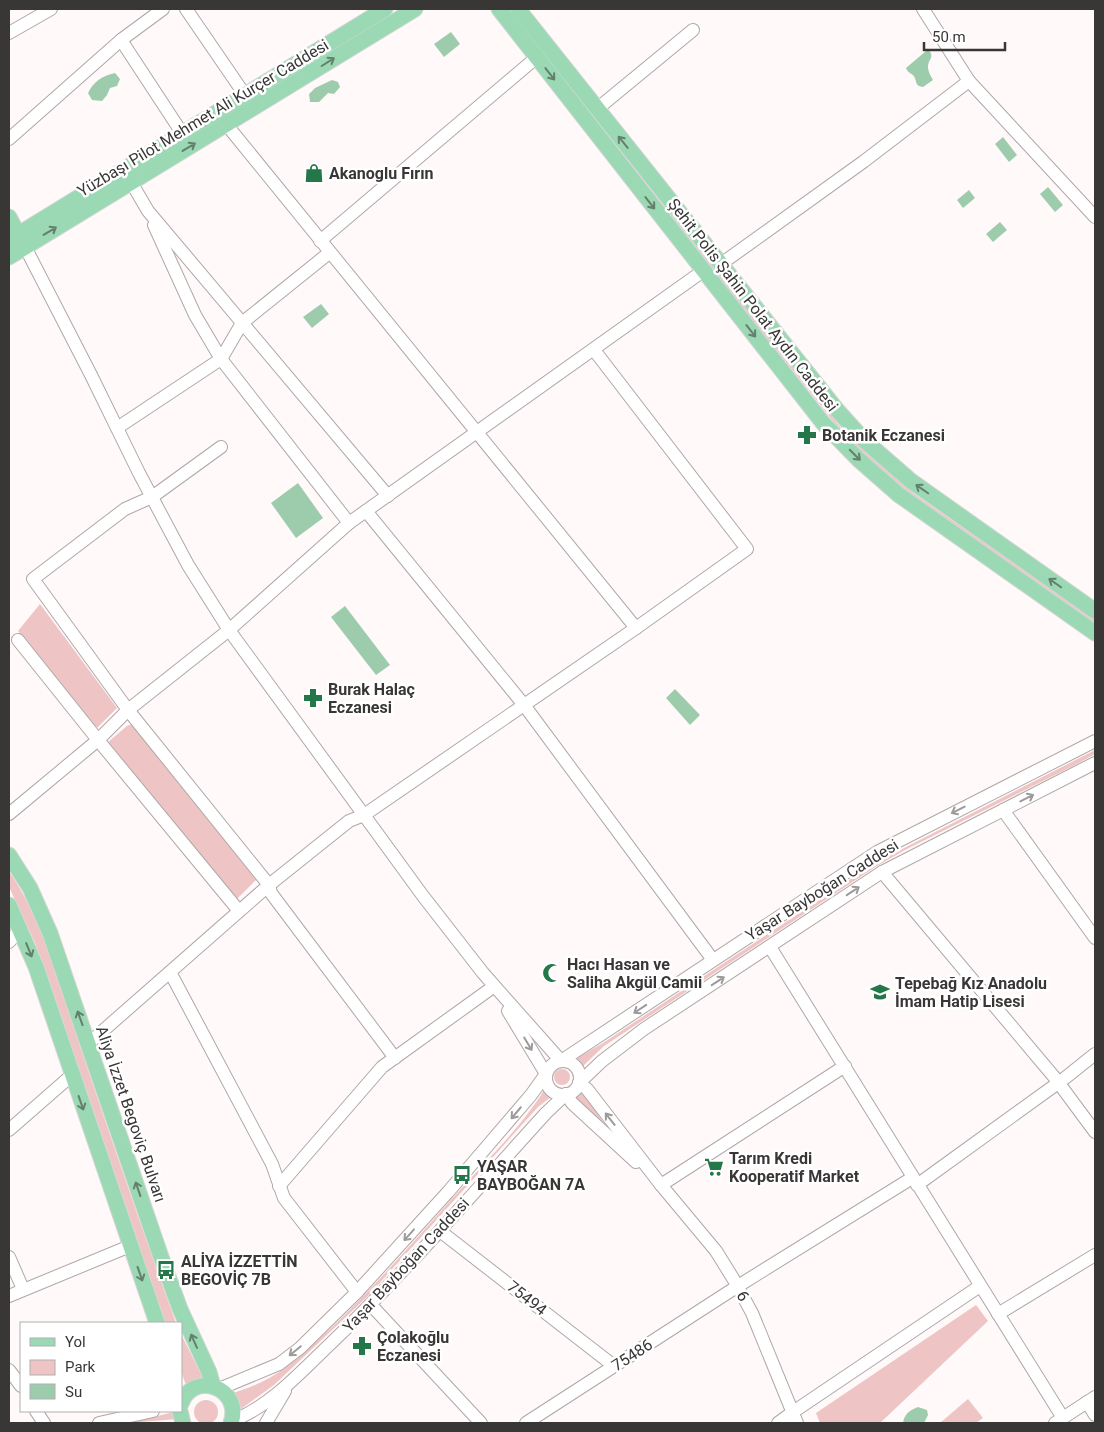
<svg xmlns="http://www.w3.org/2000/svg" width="1104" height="1432" font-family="Roboto,sans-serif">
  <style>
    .green { fill: #eec5c4 }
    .water { fill: #9dccac }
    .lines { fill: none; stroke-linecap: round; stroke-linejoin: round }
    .minor-casing { stroke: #b0a7a7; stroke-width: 14 }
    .major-casing { stroke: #d7d7d7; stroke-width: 17 }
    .minor { stroke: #fff; stroke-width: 12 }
    .major { stroke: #9ad9b3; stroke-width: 15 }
    .oneway { stroke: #657f6e }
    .oneway2 { stroke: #9c9a9a }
    .labels { text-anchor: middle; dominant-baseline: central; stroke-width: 5; stroke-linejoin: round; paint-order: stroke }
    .street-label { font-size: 16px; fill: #393636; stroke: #fff }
    .poi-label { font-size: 16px; font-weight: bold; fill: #393636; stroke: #fff; text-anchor: start }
  </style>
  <rect width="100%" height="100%" fill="#fff9f9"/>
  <g class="green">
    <polygon points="506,9 510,9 841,428 877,462 913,493 1095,620 1095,624 912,495 874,464 840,430"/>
    <polygon points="40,604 117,708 98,727 94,727 18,631"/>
    <polygon points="132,724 257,879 237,899 108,742 127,726"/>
    <polygon points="1095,750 1095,754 1077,764 905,850 877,866 604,1046 583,1066 577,1058 603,1043 875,863"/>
    <path d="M9,871C46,926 63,995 84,1058C114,1147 144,1235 176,1323H165L35,943L9,887Z"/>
    <circle cx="562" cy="1077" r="8"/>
    <path d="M544,1090L551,1097L538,1107L368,1296L274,1385L238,1411L230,1394C254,1387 275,1377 294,1361C354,1311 406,1250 458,1192C486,1161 523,1125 544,1090Z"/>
    <polygon points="582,1091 605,1125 574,1098"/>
    <polygon points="976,1305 988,1321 880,1423 820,1423 816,1413"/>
    <polygon points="181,1334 204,1380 187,1388 181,1371"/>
    <polygon points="968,1399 983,1418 976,1423 940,1423"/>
    <circle cx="206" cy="1412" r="12"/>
    <polygon points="174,1412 178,1419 128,1423"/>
  </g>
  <g class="water">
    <polygon points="451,32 460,44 444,57 434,44"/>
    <path d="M929,50C935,58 928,59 928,67C928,72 931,76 933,80L923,87C915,86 917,82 914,76C911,73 908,73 906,68L926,51Z"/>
    <path d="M115,73L120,79L117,86L110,88L107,95L102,101L92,100L88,93C94,81 102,76 115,73Z"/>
    <polygon points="332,80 338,82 340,87 334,94 328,93 319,102 310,102 309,94 315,88"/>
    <polygon points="1003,137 1017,155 1009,162 995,144"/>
    <polygon points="1048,187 1063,205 1055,212 1040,194"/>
    <polygon points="969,190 975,198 963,208 957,200"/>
    <polygon points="1000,222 1007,230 993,242 986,234"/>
    <polygon points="321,304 329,314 312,328 303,317"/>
    <polygon points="298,483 323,518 296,538 271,503"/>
    <polygon points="345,606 390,665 376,675 331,617"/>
    <polygon points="675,689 700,715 690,725 666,698"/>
    <path d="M918,1407L927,1410L928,1415L924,1423H903C904,1414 910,1410 918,1407Z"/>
  </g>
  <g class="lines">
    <g class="minor-casing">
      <g id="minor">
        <polyline points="186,9 245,95"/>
        <polyline points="923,9 969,81 1095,217"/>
        <polyline points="9,33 51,9"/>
        <polyline points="121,40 182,133"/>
        <polyline points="597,109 693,30"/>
        <polyline points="226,124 636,628"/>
        <polyline points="9,139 121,40 163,9"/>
        <polyline points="131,182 148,211 388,496"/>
        <polyline points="154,225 195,315 221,359 349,523"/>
        <polyline points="21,239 91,375 139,473 188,565 229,630 423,896 483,973 561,1061"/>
        <polyline points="320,241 537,57"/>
        <polyline points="721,264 863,162 969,81"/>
        <polyline points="117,428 221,359 242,323 329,253"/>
        <polyline points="221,447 152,497 125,509 33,579 128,710 269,885 271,893 395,1058"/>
        <polyline points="366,511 524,705 713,960"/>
        <polyline points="18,640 98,740 239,911"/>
        <polyline points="1003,810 1095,938"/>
        <polyline points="9,814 98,740 128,710 229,630 349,523 703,271"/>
        <polyline points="882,872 1055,1078 1095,1132"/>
        <polyline points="9,942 20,929"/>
        <polyline points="770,947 1063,1418"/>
        <polyline points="170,972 272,1164 284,1198 357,1292"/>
        <polyline points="508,1011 546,1074"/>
        <polyline points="89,1043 269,885 349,821 364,815 636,628 747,549 594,350"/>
        <polyline points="561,1061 877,852 1095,741"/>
        <circle cx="563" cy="1078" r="17"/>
        <polyline points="579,1083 602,1061 644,1029 882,872 1095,763"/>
        <polyline points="579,1083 587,1089 661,1185 716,1251 734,1280 752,1313 797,1423"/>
        <polyline points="566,1094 572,1103 636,1162"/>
        <polyline points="9,1130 72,1075"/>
        <polyline points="661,1185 845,1066"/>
        <polyline points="917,1185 1065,1078 1095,1054"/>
        <polyline points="279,1186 382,1067 493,987"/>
        <polyline points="440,1231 614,1366"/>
        <polyline points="9,1257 23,1289"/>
        <polyline points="9,1296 130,1246"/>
        <polyline points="371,1305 481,1423"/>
        <polyline points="998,1314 1095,1255"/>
        <polyline points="9,1370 21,1386"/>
        <polyline points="219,1389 279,1364 300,1348 357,1292 448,1192 531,1095 546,1074"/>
        <polyline points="1087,1402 1095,1415"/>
        <polyline points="36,1411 44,1423"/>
        <path d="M232,1421C270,1406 298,1375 327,1347C405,1273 474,1192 546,1113L566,1094"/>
        <polyline points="99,1423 153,1411"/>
        <polyline points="266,1423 285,1391"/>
        <polyline points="526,1423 738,1286 912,1178"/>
        <polyline points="778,1423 793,1412 980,1286"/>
        <polyline points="1055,1423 1095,1397"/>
      </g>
    </g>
    <g class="major-casing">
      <g id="major">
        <polyline points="499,9 823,423 858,459 899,495 1095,633"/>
        <polyline points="518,9 837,410 865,441 911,481 1095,611"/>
        <polyline points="9,217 18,234"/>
        <polyline points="9,240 385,9"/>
        <polyline points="9,257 415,9"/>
        <polyline points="9,855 30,888 50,933 160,1254 180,1309 209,1372 213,1386"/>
        <polyline points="9,905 36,967 157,1323"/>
        <path d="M181,1404C192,1370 243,1387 231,1423"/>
        <polyline points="180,1411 183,1423"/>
      </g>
    </g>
    <use href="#minor" class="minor"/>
    <use href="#major" class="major"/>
  </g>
  <defs><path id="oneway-shaft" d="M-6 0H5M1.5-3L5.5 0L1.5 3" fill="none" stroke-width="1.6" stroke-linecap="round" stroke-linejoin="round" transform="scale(1.25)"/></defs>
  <g class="oneway">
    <use href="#oneway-shaft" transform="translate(328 62) rotate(-32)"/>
    <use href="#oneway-shaft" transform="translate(550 74) rotate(52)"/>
    <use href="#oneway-shaft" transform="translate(623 142) rotate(-129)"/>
    <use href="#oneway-shaft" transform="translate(189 147) rotate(-31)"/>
    <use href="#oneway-shaft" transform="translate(650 203) rotate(52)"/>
    <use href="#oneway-shaft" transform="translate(50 231) rotate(-31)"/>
    <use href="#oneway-shaft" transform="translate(751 331) rotate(52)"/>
    <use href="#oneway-shaft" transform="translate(855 455) rotate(45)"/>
    <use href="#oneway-shaft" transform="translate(922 489) rotate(-145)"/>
    <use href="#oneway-shaft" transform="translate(1055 583) rotate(-145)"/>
    <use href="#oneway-shaft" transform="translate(29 950) rotate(68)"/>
    <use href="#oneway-shaft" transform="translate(80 1018) rotate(-110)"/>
    <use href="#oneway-shaft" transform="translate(81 1103) rotate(71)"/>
    <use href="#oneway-shaft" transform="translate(138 1189) rotate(-109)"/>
    <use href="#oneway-shaft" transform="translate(140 1274) rotate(71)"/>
    <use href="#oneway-shaft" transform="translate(194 1341) rotate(-114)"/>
  </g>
  <g class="oneway2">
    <use href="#oneway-shaft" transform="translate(1027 798) rotate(-27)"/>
    <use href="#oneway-shaft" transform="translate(958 810) rotate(153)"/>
    <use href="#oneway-shaft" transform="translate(853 891) rotate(-33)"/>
    <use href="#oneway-shaft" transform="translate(718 981) rotate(-33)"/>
    <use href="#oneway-shaft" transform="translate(640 1009) rotate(146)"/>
    <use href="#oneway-shaft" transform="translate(528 1044) rotate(59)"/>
    <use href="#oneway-shaft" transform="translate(516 1113) rotate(130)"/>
    <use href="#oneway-shaft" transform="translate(610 1119) rotate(-128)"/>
    <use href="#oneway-shaft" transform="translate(409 1235) rotate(132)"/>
    <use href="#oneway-shaft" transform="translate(295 1351) rotate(141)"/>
  </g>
  <defs>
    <g id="shop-bare" transform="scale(1.5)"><path d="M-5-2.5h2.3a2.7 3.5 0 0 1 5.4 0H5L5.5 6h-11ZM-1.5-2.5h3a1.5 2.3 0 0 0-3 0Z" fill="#247749" stroke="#fff" stroke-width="2.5" paint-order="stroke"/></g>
    <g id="pharmacy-bare" transform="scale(1.5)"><path d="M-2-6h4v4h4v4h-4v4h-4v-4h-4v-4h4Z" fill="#247749" stroke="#fff" stroke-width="2.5" paint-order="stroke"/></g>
    <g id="mosque-bare" transform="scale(1.5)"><path d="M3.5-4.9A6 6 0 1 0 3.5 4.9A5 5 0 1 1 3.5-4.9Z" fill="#247749" stroke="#fff" stroke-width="2.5" paint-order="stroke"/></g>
    <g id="school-bare" transform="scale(1.5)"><path d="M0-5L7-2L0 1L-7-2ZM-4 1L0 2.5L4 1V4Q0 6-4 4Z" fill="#247749" stroke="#fff" stroke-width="2.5" paint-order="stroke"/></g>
    <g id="supermarket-bare" transform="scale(1.5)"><path d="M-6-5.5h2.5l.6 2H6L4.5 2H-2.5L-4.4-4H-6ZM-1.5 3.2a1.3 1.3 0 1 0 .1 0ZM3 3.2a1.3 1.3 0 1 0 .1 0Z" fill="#247749" stroke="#fff" stroke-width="2.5" paint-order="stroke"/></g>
    <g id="bus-bare" transform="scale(1.5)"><path d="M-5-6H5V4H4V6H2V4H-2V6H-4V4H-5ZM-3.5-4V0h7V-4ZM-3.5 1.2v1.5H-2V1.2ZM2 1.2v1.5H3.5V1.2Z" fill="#247749" stroke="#fff" stroke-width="2.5" paint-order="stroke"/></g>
  </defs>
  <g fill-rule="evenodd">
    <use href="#shop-bare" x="314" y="173"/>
    <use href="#pharmacy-bare" x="807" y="435"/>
    <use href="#pharmacy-bare" x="313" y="698"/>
    <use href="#mosque-bare" x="552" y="973"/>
    <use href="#school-bare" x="880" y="992"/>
    <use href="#supermarket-bare" x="714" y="1167"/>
    <use href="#bus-bare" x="462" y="1175"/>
    <use href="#bus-bare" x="166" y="1270"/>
    <use href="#pharmacy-bare" x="362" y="1346"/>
  </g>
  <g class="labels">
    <g class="street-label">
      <text transform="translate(203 118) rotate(-31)">Yüzbaşı Pilot Mehmet Ali Kurçer Caddesi</text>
      <text transform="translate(753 305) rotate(52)">Şehit Polis Şahin Polat Aydın Caddesi</text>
      <text transform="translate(822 890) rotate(-32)">Yaşar Bayboğan Caddesi</text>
      <text transform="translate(131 1114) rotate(71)">Aliya İzzet Begoviç Bulvarı</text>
      <text transform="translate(406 1265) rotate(-47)">Yaşar Bayboğan Caddesi</text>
      <text transform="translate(743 1296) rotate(61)">6</text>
      <text transform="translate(527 1298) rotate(38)">75494</text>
      <text transform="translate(632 1355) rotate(-33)">75486</text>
    </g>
    <g class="poi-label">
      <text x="329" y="173">Akanoglu Fırın</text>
      <text x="822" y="435">Botanik Eczanesi</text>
      <text x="328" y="689">Burak Halaç<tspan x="328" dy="18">Eczanesi</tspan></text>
      <text x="567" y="964">Hacı Hasan ve<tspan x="567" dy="18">Saliha Akgül Camii</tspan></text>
      <text x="895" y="983">Tepebağ Kız Anadolu<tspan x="895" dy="18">İmam Hatip Lisesi</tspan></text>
      <text x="729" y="1158">Tarım Kredi<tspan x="729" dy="18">Kooperatif Market</tspan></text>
      <text x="477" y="1166">YAŞAR<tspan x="477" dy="18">BAYBOĞAN 7A</tspan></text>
      <text x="181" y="1261">ALİYA İZZETTİN<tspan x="181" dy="18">BEGOVİÇ 7B</tspan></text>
      <text x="377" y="1337">Çolakoğlu<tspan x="377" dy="18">Eczanesi</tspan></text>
    </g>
  </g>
  <rect width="1104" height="1432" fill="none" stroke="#393636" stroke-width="20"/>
  <rect x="20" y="1322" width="162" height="90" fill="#ffffff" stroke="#b0afaf"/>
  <rect x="30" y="1338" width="25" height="8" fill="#9ad9b3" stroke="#b0afaf"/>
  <text x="65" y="1347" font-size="15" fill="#393636">Yol</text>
  <rect x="30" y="1360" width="25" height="15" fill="#eec5c4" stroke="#b0afaf"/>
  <text x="65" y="1372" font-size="15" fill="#393636">Park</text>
  <rect x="30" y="1384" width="25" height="15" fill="#9dccac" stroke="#b0afaf"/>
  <text x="65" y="1397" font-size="15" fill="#393636">Su</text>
  <path d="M924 42v8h81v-8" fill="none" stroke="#393636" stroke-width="2.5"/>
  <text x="932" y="42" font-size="15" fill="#393636" stroke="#ffffff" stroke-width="4" paint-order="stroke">50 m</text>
</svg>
